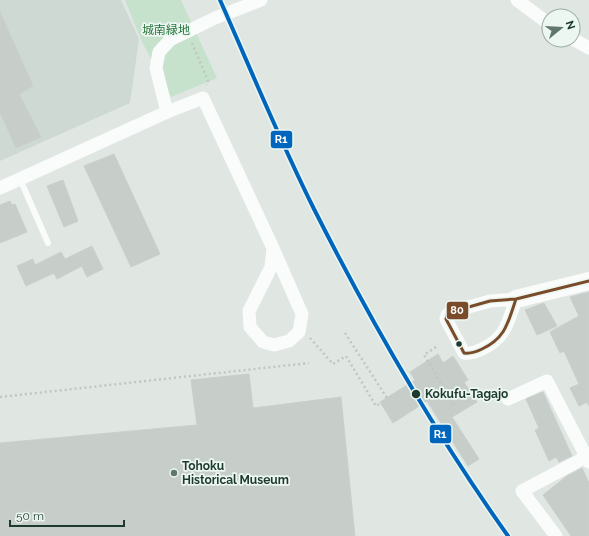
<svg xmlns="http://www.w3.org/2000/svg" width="589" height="536" font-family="Raleway,'Noto Sans JP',sans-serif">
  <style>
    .built { fill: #cdd9d2 }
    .green { fill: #c7e2cc }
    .building { fill: #c7ceca; stroke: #c9d0cc }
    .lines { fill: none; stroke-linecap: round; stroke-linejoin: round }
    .path { stroke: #bec7c4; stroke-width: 2.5; stroke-dasharray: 2 3; stroke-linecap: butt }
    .lane { stroke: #fafbfb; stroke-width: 6 }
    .street { stroke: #fafbfb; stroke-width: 13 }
    .secondary { stroke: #fafbfb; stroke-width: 18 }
    .bus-1-casing { stroke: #edf7f1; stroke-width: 6 }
    .bus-1 { stroke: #7a4b2a; stroke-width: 3 }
    .rail-1-casing { stroke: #edf7f1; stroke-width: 7 }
    .rail-1 { stroke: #0065bd; stroke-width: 4 }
    .bus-dot { fill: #1d3a2f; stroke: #edf7f1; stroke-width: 1.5 }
    .poi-dot { fill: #61776e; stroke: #edf7f1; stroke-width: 1.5 }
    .labels { text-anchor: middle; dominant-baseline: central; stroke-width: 3.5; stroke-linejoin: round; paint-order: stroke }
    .park-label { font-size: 12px; fill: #25743b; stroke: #edf7f1 }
    .stop-label { font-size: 12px; font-weight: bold; fill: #1d3a2f; stroke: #edf7f1; text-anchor: start }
    .poi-label { font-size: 12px; font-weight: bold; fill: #1d3a2f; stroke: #edf7f1; text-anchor: start }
    .line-badge { stroke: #edf7f1; stroke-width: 1.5 }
    .badge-label { font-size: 11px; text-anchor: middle; font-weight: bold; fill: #fff }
  </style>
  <rect width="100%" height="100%" fill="#e0e7e3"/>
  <polygon class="built" points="0,0 121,0 139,39 130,103 0,161"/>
  <polygon class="green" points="125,0 181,0 217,78 171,97 142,42"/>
  <g class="building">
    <polygon points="0,12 33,86 19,94 41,137 16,148 0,112"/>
    <polygon points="114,154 160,254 131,267 84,166"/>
    <polygon points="63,180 78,221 64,227 47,186"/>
    <polygon points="10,201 12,205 15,204 27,232 0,243 0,205"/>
    <polygon points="92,246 103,269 87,277 82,266 57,279 54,273 26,286 17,266 33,259 35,265 61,252 65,259"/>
    <polygon points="589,292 589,406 587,402 579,406 570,388 579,384 564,351 560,353 550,332 579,316 570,297"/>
    <polygon points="544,303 557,326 537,335 525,310"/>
    <polygon points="438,354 443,363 453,356 468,380 464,382 477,402 452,417 479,459 468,466 427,401 393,423 380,402 415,380 410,372"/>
    <polygon points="249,374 253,408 341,397 355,536 0,536 0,443 197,425 191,380"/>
    <polygon points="543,392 572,456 559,462 556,457 549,461 535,430 539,428 526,399"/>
    <polygon points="582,468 589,483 589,536 571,536 543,495 567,476"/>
  </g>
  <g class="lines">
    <g class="path">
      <polyline points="192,43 208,81 207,85"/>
      <polyline points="345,333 387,398"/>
      <polyline points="310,338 333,364 346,356 376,406 379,404"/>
      <polyline points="436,347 424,355 454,405"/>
      <polyline points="0,397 309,363"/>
    </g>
    <polyline class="lane" points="20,179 48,243"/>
    <g class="street">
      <polyline points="517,0 549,24"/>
      <polyline points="573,39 589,48"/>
      <polyline points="167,112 156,68 159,52 170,40 215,18 261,0"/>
      <polyline points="0,188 167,112 203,98 272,246 302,314 299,332 289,341 274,345 263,342 250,327 249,311 271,267 273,249"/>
      <path d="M516,299C508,322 506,338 482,349C476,352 471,354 464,353L446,319L447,315L451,312L490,301Z"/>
      <polyline points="508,399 547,381 589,462"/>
      <polyline points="556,536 522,491 586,457"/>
    </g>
    <polyline class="secondary" points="516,299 589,281"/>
    <g class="bus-1-casing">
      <path id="bus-1" d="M516,299C508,322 506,338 482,349C476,352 471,354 464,353L446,319L447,315L451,312L490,301L516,299L589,281"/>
    </g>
    <use href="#bus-1" class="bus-1"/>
    <g class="rail-1-casing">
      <path id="rail-1" d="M220,0C251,70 280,141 314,209C371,322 435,433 508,536"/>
    </g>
    <use href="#rail-1" class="rail-1"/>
  </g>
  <g class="bus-dot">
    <circle cx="459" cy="344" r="3.5"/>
    <circle cx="416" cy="394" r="5"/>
  </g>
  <circle class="poi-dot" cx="174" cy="473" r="4"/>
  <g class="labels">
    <g class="park-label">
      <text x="166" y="30">城南緑地</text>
    </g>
    <g class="stop-label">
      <text x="425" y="394">Kokufu-Tagajo</text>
    </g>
    <g class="poi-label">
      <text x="182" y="466">Tohoku<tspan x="182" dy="14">Historical Museum</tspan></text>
    </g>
  </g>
  <g class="line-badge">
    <rect x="270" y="130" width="23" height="19" rx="4" fill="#0065bd"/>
    <rect x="446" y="301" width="23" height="19" rx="4" fill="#7a4b2a"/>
    <rect x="429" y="424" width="23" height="20" rx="4" fill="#0065bd"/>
  </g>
  <g class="badge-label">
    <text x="281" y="143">R1</text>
    <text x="457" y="314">80</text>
    <text x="440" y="438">R1</text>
  </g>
  <g transform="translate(561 28) rotate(72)"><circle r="19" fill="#edf7f1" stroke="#9aaba3"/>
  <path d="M0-3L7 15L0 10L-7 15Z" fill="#61776e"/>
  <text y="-6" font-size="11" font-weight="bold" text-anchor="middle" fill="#1d3a2f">N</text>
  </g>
  <path d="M10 520v6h114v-6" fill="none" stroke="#1d3a2f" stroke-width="2"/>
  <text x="16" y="520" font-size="12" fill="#1d3a2f" stroke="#edf7f1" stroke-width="3" paint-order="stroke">50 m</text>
</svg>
